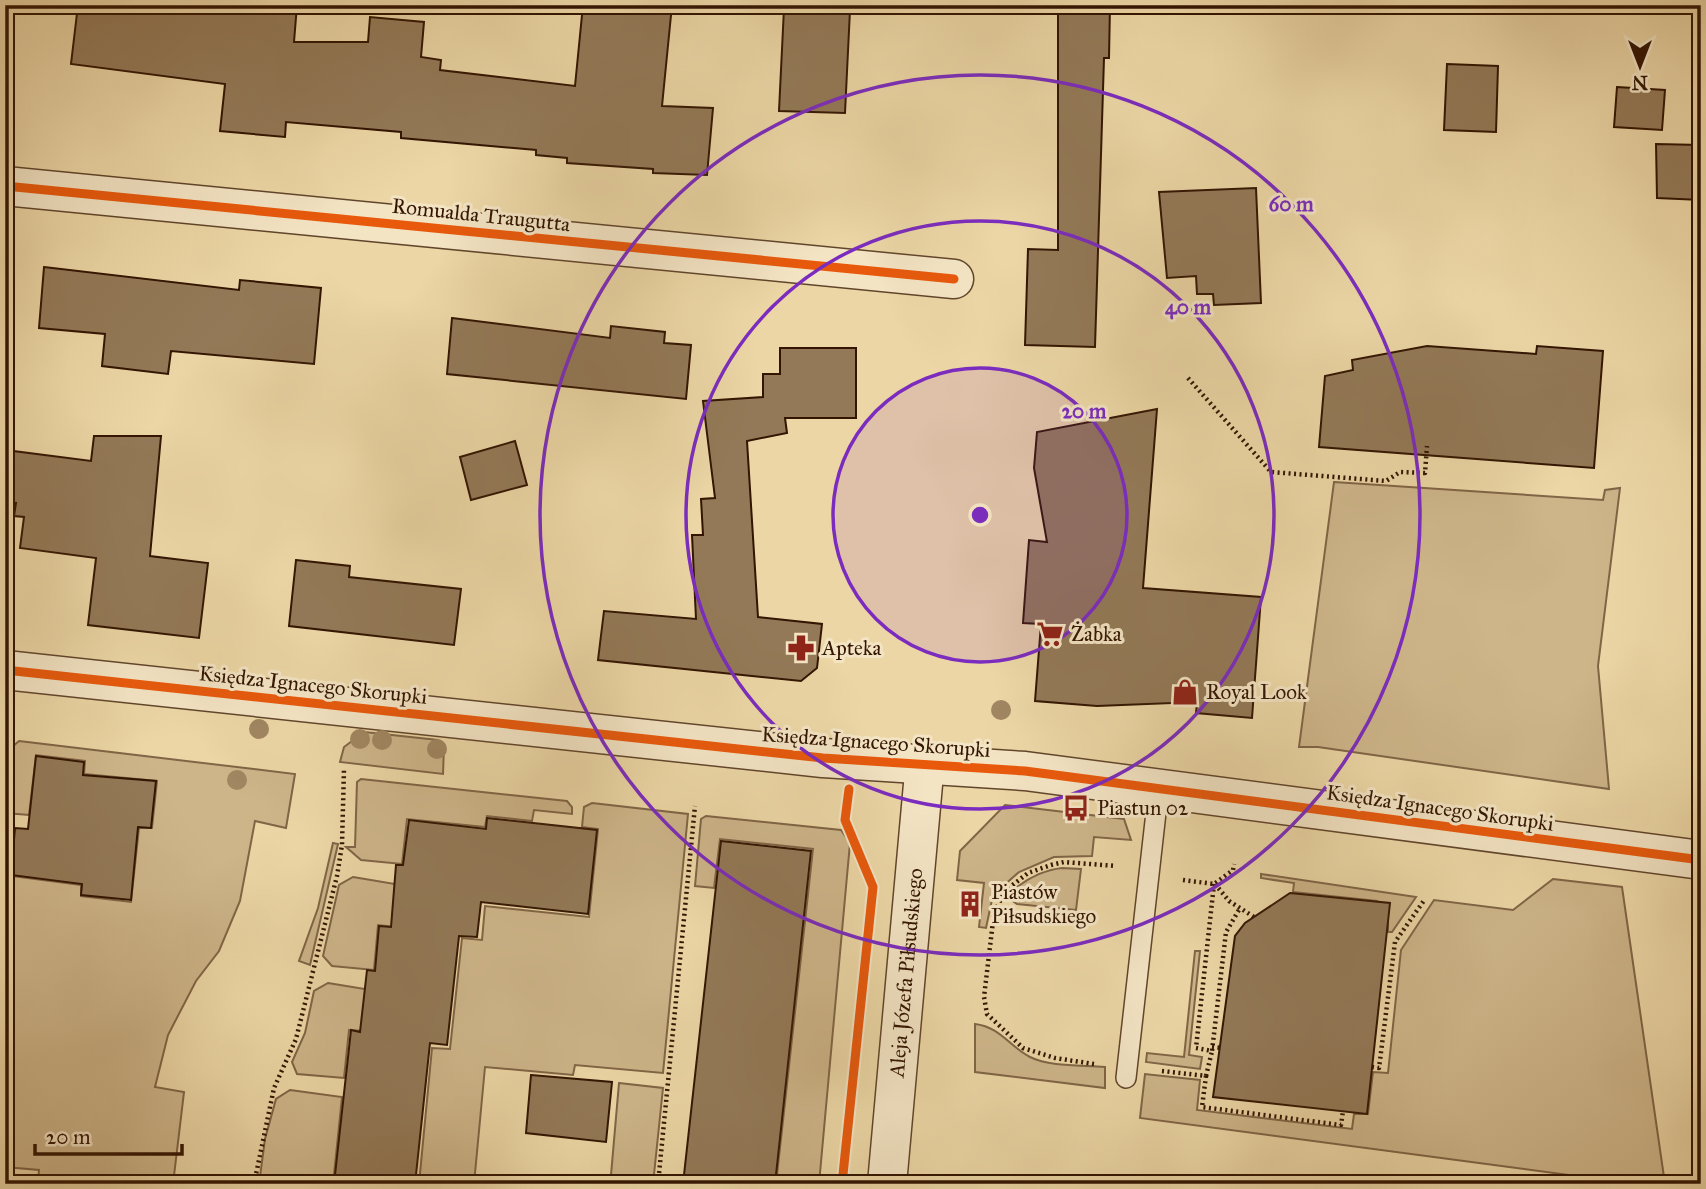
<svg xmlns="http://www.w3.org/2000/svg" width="1706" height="1189" font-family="'IM FELL Great Primer',serif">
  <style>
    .green { fill: #cdb589; stroke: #806546; stroke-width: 2 }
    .building { fill: #937957; stroke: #331502; stroke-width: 2 }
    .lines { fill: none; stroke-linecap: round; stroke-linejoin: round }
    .service-casing { stroke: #61452b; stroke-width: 22 }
    .minor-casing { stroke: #61452b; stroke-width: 41 }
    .tertiary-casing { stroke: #61452b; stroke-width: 41 }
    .path { stroke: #331502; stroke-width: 4.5; stroke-dasharray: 2 3.5; stroke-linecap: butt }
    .service { stroke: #f3e4c4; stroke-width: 19 }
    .minor { stroke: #f3e4c4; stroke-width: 38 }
    .tertiary { stroke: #f3e4c4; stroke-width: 38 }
    .cycleway-casing { stroke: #f3e4c4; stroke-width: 13 }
    .cycleway { stroke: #e8590c; stroke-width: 9 }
    .tree { fill: #a08661 }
    .ring { fill: none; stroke: #7b2cbf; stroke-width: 3.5 }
    .labels { text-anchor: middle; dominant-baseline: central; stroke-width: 6; stroke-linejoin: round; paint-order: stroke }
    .street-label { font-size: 21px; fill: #331502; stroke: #f3e4c4 }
    .poi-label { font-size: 21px; fill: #331502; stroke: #f3e4c4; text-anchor: start }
    .centre { fill: #7b2cbf; stroke: #f3e4c4; stroke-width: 3.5 }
    .ring-label { font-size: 21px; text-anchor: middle; font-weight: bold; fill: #7b2cbf; stroke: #f3e4c4; stroke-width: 6; stroke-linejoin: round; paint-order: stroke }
  </style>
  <rect width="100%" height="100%" fill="#ecd6a5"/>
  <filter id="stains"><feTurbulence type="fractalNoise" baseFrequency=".00286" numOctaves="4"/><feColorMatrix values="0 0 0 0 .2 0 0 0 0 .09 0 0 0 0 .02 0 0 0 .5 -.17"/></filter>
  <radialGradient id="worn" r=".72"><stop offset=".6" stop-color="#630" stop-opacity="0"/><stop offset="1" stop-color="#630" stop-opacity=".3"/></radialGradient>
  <g class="green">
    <polygon points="1334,482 1603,500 1605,490 1620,488 1598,666 1609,789 1318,747 1299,747"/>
    <polygon points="364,732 438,740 444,747 443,774 340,762 344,747"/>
    <polygon points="19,741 295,774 286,828 255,821 240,901 219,951 196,981 168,1035 155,1087 184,1092 173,1184 38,1182 39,1170 5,1167 5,827 14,827 11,876 81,885 81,896 131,902 139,828 152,828 157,781 84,774 85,761 36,755 29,815 5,813 5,753"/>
    <polygon points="361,779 567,801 572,807 572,814 534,810 532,821 487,816 485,827 407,819 402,864 361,860 346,847 355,847 357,782"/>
    <polygon points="592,803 688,814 663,1073 575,1065 573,1075 485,1067 474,1184 419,1184 432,1048 450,1049 462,938 482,940 485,906 589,917 598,829 582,827 584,807"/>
    <polygon points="1005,805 1124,819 1131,840 1094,837 1092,856 1054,857 1019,872 993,895 986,928 979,927 984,883 957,880 960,851"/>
    <polygon points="706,816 841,830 850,843 819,1184 776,1184 813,849 720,839 714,888 695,886 701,819"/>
    <polygon points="333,843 338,844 310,965 299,961 318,908"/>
    <path d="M1062,868L1081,869L1076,910L1017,904L1010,899L1011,892C1026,879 1042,870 1062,868Z"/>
    <polygon points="1261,874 1416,897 1392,932 1388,932 1388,912 1377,901 1293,892 1294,883 1261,878"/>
    <polygon points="353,877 401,885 396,927 378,925 374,970 332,966 323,956 339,885"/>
    <polygon points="1553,879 1622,887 1665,1184 1636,1184 1140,1118 1145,1074 1200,1080 1197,1110 1352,1129 1354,1114 1368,1114 1373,1072 1388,1073 1401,950 1434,900 1513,910"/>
    <polygon points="1195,951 1200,951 1189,1055 1202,1057 1200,1069 1146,1062 1147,1053 1184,1057"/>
    <polygon points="328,983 371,990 366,1031 349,1030 344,1078 297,1074 292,1062 305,1033 314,991"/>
    <path d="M975,1024C1000,1027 1009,1046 1030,1057C1050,1067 1082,1065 1105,1067V1088L975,1072Z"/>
    <polygon points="619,1083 663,1088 653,1184 643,1184 643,1179 611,1175"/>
    <polygon points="290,1090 342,1097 333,1184 259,1184 265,1139 276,1099"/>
  </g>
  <g class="building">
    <polygon points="78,5 297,5 294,42 368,42 370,17 424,22 421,57 441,60 440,70 575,86 583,5 672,5 662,106 713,108 707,175 653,173 653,169 567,163 567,158 536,155 536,150 401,138 401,132 286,122 285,137 220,131 225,84 71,64"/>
    <polygon points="1058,5 1110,5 1109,58 1104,58 1095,347 1025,345 1028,249 1058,250"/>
    <polygon points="784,8 850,10 845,113 779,111"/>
    <polygon points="1447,64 1498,66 1496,132 1444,130"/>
    <polygon points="1617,87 1665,90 1662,130 1614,127"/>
    <polygon points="1656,144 1701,145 1701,200 1657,198"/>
    <polygon points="1256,188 1261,303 1214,305 1213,294 1197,294 1196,276 1167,278 1159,192"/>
    <polygon points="44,267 239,290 240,280 321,288 314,364 171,351 168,374 102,366 105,334 39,328"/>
    <polygon points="452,318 610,338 611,326 665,332 664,343 691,345 686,399 447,374"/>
    <polygon points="1427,346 1536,354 1537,346 1603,351 1594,468 1319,447 1325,376 1353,370 1352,360"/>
    <polygon points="780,348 856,348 856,418 785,418 787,433 747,441 758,617 822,624 817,668 801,681 598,660 604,611 696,619 692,535 703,535 701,499 715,498 703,401 763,397 763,374 780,374"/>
    <polygon points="1157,409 1143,588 1261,597 1252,718 1196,713 1197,702 1097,706 1035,701 1041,624 1023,623 1029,540 1047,542 1034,468 1037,432"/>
    <polygon points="94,436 161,436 150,556 208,563 199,638 88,625 96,558 20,548 24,517 14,516 16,503 5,502 5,450 91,461"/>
    <polygon points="515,441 527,485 471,500 460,457"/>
    <polygon points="296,560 350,566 349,577 461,589 454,645 289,626"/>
    <polygon points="36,756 84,762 83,775 156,781 151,828 138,827 131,900 81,895 82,884 11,875 15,828 28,829"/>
    <polygon points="487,818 597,830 588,914 481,902 477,937 459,936 447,1045 430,1043 415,1184 334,1184 351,1030 360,1032 367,970 375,971 379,926 391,927 396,865 403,865 409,820 486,829"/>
    <polygon points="721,841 811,851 775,1184 683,1184"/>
    <polygon points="1290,893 1390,903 1367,1114 1213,1097 1235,936 1245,923"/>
    <polygon points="531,1075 612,1082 606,1142 526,1133"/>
  </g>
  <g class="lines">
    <g class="service-casing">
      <polyline id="service" points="1126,1078 1159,786"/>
    </g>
    <g class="minor-casing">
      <g id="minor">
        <polyline points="5,186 954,279"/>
        <polyline points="5,670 823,758 1025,771 1701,860"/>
      </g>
    </g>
    <g class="tertiary-casing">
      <g id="tertiary">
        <path id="s1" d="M887,1184L925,762"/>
      </g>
    </g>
    <g class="path">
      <polyline points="1188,378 1271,472 1386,481 1400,472 1425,473 1427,446"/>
      <polyline points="1183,880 1214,884 1233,870 1234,864"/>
      <polyline points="1214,884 1196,1048 1212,1051 1226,932 1240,908"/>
      <polyline points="1215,884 1229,901 1254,917"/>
      <polyline points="1212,1047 1221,1048"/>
      <polyline points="1094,1064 1055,1058 1023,1048 987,1014 984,997 994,913 1005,891 1028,873 1051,865 1064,862 1116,866"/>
      <polyline points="1372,1067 1379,1068 1395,942 1425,899"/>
      <polyline points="1162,1071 1206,1076 1202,1107 1341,1125 1343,1111"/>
      <polyline points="1206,1076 1212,1051"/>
      <polyline points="254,1184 274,1088 296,1039 337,876 342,845 344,769"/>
      <polyline points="658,1184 695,806"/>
    </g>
    <use href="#service" class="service"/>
    <use href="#minor" class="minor"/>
    <use href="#tertiary" class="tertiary"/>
    <g class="cycleway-casing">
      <g id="cycleway">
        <polyline points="5,186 954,279"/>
        <polyline points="5,670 823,758 1025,771 1701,860"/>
        <polyline points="842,1184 873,887 845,820 849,789"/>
      </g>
    </g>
    <use href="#cycleway" class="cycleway"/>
  </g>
  <g class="tree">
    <circle cx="1001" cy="710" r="10"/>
    <circle cx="259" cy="729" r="10"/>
    <circle cx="360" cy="739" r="10"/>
    <circle cx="382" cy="740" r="10"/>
    <circle cx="437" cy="749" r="10"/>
    <circle cx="237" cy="780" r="10"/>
  </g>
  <circle cx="980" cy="515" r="147" fill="#7b2cbf" fill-opacity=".12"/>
  <g class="ring">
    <circle cx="980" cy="515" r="147"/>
    <circle cx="980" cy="515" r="294"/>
    <circle cx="980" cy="515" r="440"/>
  </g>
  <defs>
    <g id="supermarket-bare" transform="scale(2.1)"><path d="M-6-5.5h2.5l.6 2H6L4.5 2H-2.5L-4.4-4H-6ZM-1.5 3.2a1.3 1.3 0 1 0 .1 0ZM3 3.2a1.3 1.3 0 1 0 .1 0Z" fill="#8f2418" stroke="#f3e4c4" stroke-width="2.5" paint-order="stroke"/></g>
    <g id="pharmacy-bare" transform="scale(2.1)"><path d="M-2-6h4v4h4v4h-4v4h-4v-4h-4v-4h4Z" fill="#8f2418" stroke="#f3e4c4" stroke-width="2.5" paint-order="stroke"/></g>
    <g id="shop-bare" transform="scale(2.1)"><path d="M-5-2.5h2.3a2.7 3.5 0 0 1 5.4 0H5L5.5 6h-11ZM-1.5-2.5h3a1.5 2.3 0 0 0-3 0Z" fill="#8f2418" stroke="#f3e4c4" stroke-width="2.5" paint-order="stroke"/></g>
    <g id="bus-bare" transform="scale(2.1)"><path d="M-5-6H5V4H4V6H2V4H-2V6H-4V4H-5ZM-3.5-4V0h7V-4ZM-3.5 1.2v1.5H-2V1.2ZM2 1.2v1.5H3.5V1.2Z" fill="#8f2418" stroke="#f3e4c4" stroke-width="2.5" paint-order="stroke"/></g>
    <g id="building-bare" transform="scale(2.1)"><path d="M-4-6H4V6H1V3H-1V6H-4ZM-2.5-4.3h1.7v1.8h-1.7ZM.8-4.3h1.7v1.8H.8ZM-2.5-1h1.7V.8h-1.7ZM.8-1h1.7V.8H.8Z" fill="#8f2418" stroke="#f3e4c4" stroke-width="2.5" paint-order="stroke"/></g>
  </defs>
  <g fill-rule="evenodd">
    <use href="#supermarket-bare" x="1050" y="634"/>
    <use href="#pharmacy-bare" x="801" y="648"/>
    <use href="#shop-bare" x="1185" y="692"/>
    <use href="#bus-bare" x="1076" y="808"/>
    <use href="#building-bare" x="970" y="904"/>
  </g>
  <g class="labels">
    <g class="street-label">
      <text transform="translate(481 215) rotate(6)">Romualda Traugutta</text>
      <text transform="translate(313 685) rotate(6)">Księdza Ignacego Skorupki</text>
      <text transform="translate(876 742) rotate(4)">Księdza Ignacego Skorupki</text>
      <text transform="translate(1440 808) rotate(8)">Księdza Ignacego Skorupki</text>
      <text stroke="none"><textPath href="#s1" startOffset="212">Aleja Józefa Piłsudskiego</textPath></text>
    </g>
    <g class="poi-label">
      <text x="1071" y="634">Żabka</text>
      <text x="822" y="648">Apteka</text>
      <text x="1206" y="692">Royal Look</text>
      <text x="1097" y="808">Piastun 02</text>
      <text x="991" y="892">Piastów<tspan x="991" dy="24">Piłsudskiego</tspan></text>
    </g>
  </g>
  <circle cx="980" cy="515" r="10" class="centre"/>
  <g class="ring-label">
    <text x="1291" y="211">60 m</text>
    <text x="1188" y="314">40 m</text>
    <text x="1084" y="418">20 m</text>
  </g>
  <rect width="1706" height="1189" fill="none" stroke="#ecd6a5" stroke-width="28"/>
  <rect x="7" y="7" width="1692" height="1175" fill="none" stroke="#331502" stroke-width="3.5"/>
  <rect x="14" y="14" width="1678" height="1161" fill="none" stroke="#331502" stroke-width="2"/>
  <g transform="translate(1640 66) rotate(180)" stroke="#f3e4c4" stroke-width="5" paint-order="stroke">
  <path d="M0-5L12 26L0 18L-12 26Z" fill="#331502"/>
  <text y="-10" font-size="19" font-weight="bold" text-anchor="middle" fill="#331502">N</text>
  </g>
  <path d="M35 1144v10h147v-10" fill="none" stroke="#331502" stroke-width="3.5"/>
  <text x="46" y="1144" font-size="21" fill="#331502" stroke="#f3e4c4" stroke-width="5" paint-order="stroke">20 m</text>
  <rect width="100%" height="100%" filter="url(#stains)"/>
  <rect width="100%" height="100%" fill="url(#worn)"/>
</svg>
